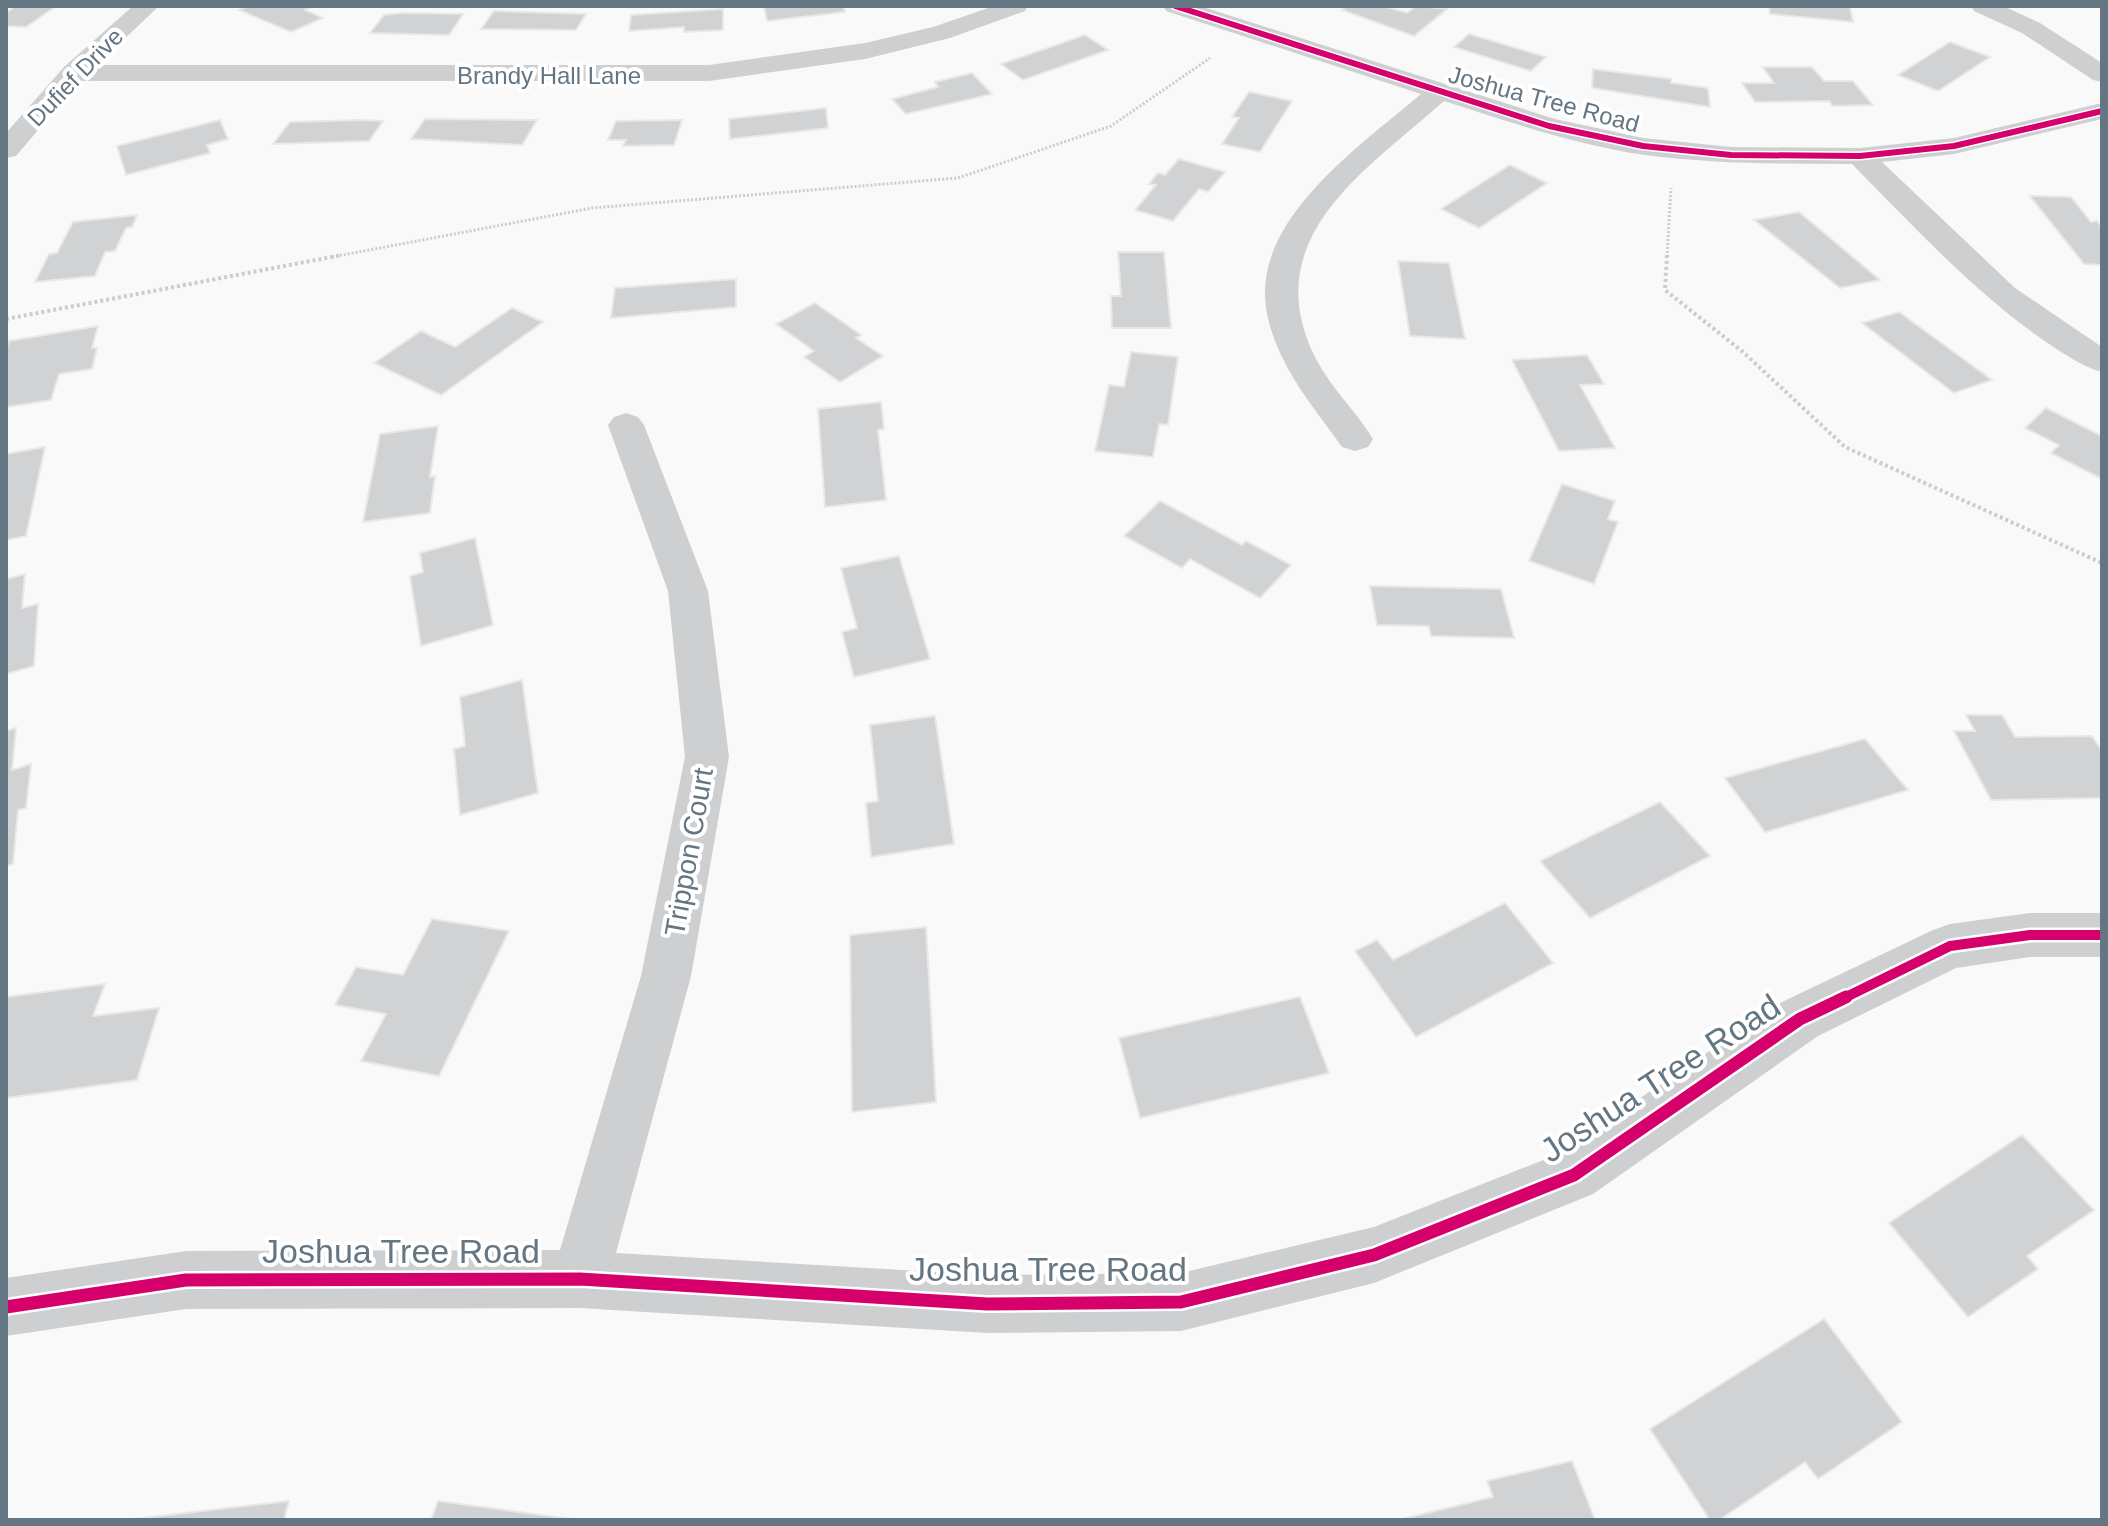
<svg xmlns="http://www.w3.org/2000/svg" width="2108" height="1526" font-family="Helvetica,sans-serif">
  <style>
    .building { fill: #d0d2d3; stroke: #e8e8e8; stroke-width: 2 }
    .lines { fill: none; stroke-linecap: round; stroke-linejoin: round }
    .path-far1 { stroke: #cbcccd; stroke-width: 3; stroke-dasharray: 2 2; stroke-linecap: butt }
    .path { stroke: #cbcccd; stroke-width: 4; stroke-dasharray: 3 3; stroke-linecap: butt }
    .minor { fill: #cecfd0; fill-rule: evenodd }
    .cycleway-far2-casing { stroke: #fff; stroke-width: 9 }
    .cycleway-far1-casing { stroke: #fff; stroke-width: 15 }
    .cycleway-casing { stroke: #fff; stroke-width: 18 }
    .cycleway-far2 { stroke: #d6006c; stroke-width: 6 }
    .cycleway-far1 { stroke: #d6006c; stroke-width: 10 }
    .cycleway { stroke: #d6006c; stroke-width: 13 }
    .labels { text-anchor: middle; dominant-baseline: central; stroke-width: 8; stroke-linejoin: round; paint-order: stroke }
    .far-street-label { font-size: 24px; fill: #657683; stroke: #fff }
    .street-label { font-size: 28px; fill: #657683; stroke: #fff }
    .near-street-label { font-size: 34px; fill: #657683; stroke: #fff }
  </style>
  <rect width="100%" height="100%" fill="#f9f9f9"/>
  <g class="building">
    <polygon points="15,6 56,6 26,27 6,26 6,13"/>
    <polygon points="248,6 313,6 305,10 323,18 291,32 239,10"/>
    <polygon points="764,6 843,6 845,12 767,21"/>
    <polygon points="1347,6 1383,6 1407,13 1416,6 1447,9 1414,36 1342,10"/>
    <polygon points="1769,6 1850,7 1853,22 1770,14"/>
    <polygon points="723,9 723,30 684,32 684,27 629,31 631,15"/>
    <polygon points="494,11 586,14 576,30 481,29"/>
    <polygon points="401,13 463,14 449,35 370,33 384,15"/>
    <polygon points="1469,34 1546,57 1531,71 1454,47"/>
    <polygon points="1085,35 1108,50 1023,80 1001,64"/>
    <polygon points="1950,42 1990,57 1938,91 1898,75"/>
    <polygon points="1763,67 1812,67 1824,81 1853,81 1873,105 1833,106 1829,101 1755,102 1742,83 1774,83"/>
    <polygon points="1593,69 1671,79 1671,83 1708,88 1710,107 1592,88"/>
    <polygon points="972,73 992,94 906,114 892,99 938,87 935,82"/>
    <polygon points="1249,92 1292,101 1260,152 1222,144 1239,118 1232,117"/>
    <polygon points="826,108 828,128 730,139 729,119"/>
    <polygon points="425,119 537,120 522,145 411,139"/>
    <polygon points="220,120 228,139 207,145 210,153 126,175 117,146"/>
    <polygon points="359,120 383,121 369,141 273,144 290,122"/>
    <polygon points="682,120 674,145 623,146 626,140 608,140 616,121"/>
    <polygon points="1179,159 1225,172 1208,192 1199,189 1173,221 1135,210 1156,185 1149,184 1158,173 1165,175"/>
    <polygon points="1510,165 1547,183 1479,228 1441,209"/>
    <polygon points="2030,196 2071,197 2091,222 2097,221 2102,227 2102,265 2084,264"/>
    <polygon points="1799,212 1880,280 1840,288 1754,220"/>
    <polygon points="137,215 132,227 126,228 115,251 105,252 95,276 35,282 49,254 57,253 73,222"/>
    <polygon points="1118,252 1164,252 1171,328 1112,328 1111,296 1121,296"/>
    <polygon points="1398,261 1449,263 1465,339 1410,336"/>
    <polygon points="736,279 736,307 611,318 615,288"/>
    <polygon points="815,303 861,335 856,338 883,356 840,382 804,357 814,351 776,324"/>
    <polygon points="512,308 543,322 441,395 374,363 421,331 455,347"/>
    <polygon points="1899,312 1992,380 1954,393 1862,323"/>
    <polygon points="98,326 92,348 97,348 92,369 59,374 51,400 6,407 6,350 9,341"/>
    <polygon points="1131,352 1178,357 1168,425 1159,424 1153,457 1095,451 1109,385 1124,387"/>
    <polygon points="1587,355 1604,384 1580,385 1615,448 1559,451 1512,360"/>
    <polygon points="881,402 884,429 878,430 886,500 825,507 818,409"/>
    <polygon points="2046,408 2102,436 2102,479 2051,453 2059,445 2025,428"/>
    <polygon points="438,426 430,477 435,476 430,513 363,522 380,434"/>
    <polygon points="45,447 26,536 6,540 6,454"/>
    <polygon points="1562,484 1615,501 1608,519 1618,522 1594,584 1529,561"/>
    <polygon points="1160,501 1242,545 1246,541 1291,565 1260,598 1190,559 1182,568 1124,536"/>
    <polygon points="475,538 493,625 421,646 410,576 423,572 420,553"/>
    <polygon points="899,556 930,659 854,677 842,632 857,628 841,568"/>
    <polygon points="25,574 22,608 38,604 34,666 6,674 6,579"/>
    <polygon points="1370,586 1501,589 1514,638 1431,636 1429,626 1377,625"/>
    <polygon points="522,680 538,793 460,815 454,749 465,746 460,697"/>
    <polygon points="1966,715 2002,715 2015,737 2092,736 2102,751 2102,798 1991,800 1954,731 1975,731"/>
    <polygon points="935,716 954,844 871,857 866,803 878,801 870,725"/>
    <polygon points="16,728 12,770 31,764 26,808 18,810 13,864 6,866 6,731"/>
    <polygon points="1865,739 1908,790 1765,832 1725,778"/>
    <polygon points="1660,802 1710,856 1590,918 1540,861"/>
    <polygon points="1505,903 1553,963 1416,1037 1355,951 1377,940 1393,960"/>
    <polygon points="432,919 509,931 439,1076 361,1061 386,1014 335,1005 356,967 403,975"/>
    <polygon points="926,927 936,1102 852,1112 850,935"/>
    <polygon points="105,984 93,1016 159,1008 137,1080 6,1098 6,997"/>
    <polygon points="1300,997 1329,1073 1140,1118 1119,1038"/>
    <polygon points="2022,1135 2094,1210 2027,1256 2038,1269 1968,1317 1889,1223"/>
    <polygon points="1824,1319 1902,1422 1818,1479 1805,1462 1719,1520 1710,1520 1650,1429"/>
    <polygon points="1572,1461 1595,1520 1398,1520 1493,1497 1487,1481"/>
    <polygon points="289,1501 284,1520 125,1520"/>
    <polygon points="438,1501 578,1520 431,1520"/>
  </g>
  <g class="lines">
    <g class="path-far1">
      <polyline points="332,257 592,208 958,178 1111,126 1210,58"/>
      <polyline points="1667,257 1671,188"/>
    </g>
    <g class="path">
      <polyline points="1667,255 1665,290 1743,352 1845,447 2102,563"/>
      <polyline points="6,319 342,255"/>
    </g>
    <g class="minor">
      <polygon points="133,6 159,6 97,65 709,65 865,43 933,27 994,6 1028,6 1025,11 950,38 865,59 709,81 80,81 16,156 6,158 6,133 64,67"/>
      <path d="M1163,6H1200L1555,119L1643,138L1731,147L1860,148L1954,138L2102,103V119L1954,154L1882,162L2015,288L2102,347V372C2081,366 2061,352 2043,340C1972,290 1913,226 1852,164C1783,164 1714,164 1645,155C1576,145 1510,122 1444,101C1365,171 1255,239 1316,359C1331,388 1356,411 1373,439L1368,447L1355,451L1342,447C1321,417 1297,389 1281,355C1270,332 1262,304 1266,278C1277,203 1367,140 1421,94L1166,11Z"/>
      <polygon points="1971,6 2003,6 2040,23 2102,63 2102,82 2093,80 2022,33 1974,11"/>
      <polygon points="626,413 638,417 644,425 708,591 729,757 691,976 616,1253 987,1275 1181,1273 1374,1227 1556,1155 1782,1002 1933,930 1950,924 2030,913 2102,913 2102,957 2030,957 1956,968 1818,1036 1593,1194 1374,1283 1181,1331 987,1333 580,1308 186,1309 6,1336 6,1278 186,1251 560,1250 641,976 685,757 668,591 608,425 614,417"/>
    </g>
    <g class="cycleway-far2-casing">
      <polyline id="cycleway-far2" points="1175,6 1549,126 1643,146 1731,155 1860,156 1954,146 2102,111"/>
    </g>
    <g class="cycleway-far1-casing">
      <polyline id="cycleway-far1" points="1842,999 1950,946 2030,935 2102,935"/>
    </g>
    <g class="cycleway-casing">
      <polyline id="cycleway" points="6,1307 186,1280 580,1279 987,1304 1181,1302 1374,1255 1574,1175 1800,1019 1846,997"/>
    </g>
    <use href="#cycleway-far2" class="cycleway-far2"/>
    <use href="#cycleway-far1" class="cycleway-far1"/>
    <use href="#cycleway" class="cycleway"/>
  </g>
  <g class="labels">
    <g class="far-street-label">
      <text x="549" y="75">Brandy Hall Lane</text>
      <text transform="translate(75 77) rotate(-46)">Dufief Drive</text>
      <text transform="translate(1544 99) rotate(15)">Joshua Tree Road</text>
    </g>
    <g class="street-label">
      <text transform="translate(689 852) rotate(-80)">Trippon Court</text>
    </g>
    <g class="near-street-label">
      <text transform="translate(1660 1078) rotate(-33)">Joshua Tree Road</text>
      <text x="401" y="1251">Joshua Tree Road</text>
      <text x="1048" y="1269">Joshua Tree Road</text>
    </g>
  </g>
  <rect width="2108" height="1526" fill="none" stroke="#657683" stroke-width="16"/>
</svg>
